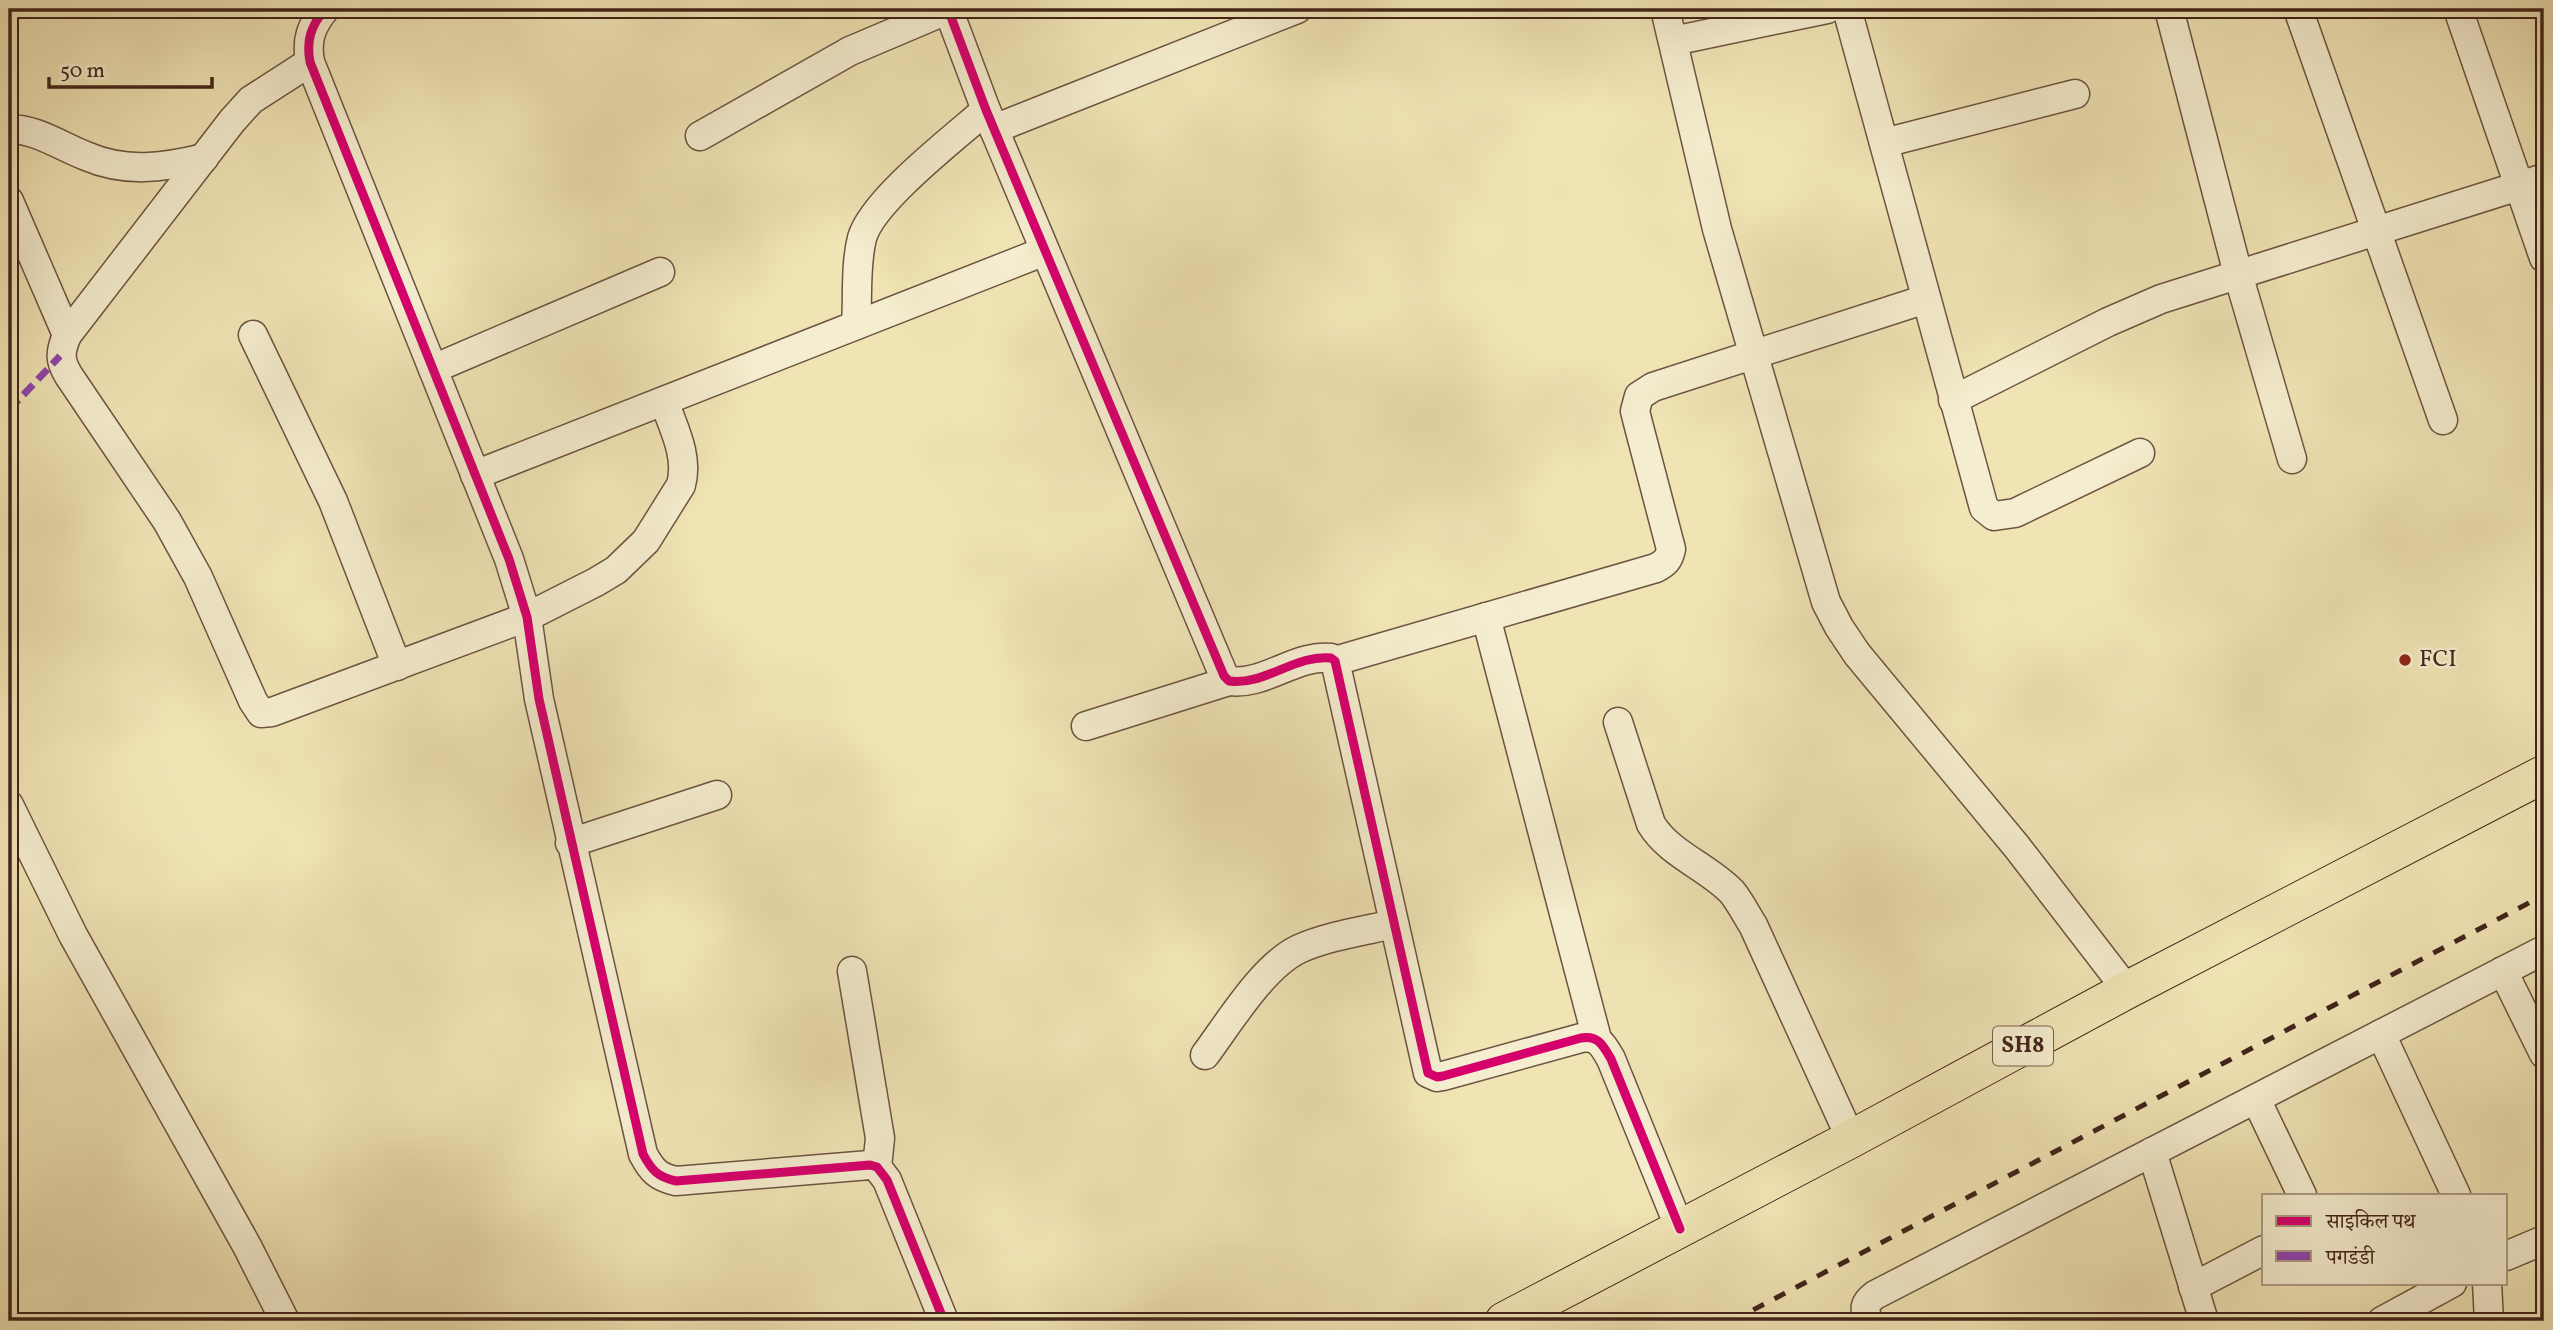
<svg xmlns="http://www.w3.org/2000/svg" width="2553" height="1330" font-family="Vollkorn,'Noto Serif Devanagari',serif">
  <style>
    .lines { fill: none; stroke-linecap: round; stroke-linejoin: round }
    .minor-casing { stroke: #6d5441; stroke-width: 31 }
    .major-casing { stroke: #41241a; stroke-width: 39 }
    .minor { stroke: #f5edcf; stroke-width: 28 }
    .major { stroke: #f0e4b5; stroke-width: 37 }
    .rail { stroke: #41241a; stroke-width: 5; stroke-dasharray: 12 12; stroke-linecap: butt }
    .quiet { stroke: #8e44ad; stroke-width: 7; stroke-dasharray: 14 7; stroke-linecap: butt }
    .cycleway-casing { stroke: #f5edcf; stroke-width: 13 }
    .cycleway { stroke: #d6006c; stroke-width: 9 }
    .poi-dot { fill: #8f2418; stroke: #f5edcf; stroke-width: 2.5 }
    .labels { text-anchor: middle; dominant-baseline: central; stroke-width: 5; stroke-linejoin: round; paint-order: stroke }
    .shield { fill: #f5edcf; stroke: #776050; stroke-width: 2 }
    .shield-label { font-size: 23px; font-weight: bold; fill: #41241a }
    .poi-label { font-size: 24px; fill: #41241a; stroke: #f5edcf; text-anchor: start }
  </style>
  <rect width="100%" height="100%" fill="#f0e4b5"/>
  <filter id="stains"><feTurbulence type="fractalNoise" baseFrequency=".00286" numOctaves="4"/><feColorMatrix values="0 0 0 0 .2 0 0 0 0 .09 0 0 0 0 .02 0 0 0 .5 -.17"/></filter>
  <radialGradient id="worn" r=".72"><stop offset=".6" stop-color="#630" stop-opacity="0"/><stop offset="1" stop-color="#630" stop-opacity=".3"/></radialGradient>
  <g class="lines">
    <g class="minor-casing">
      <g id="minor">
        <path d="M325,9C311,26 306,40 310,62L509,559L527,617L539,699L643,1154C652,1171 658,1177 676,1181L870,1165L877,1167L887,1180L944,1321"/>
        <path d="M948,9L986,110L1224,676L1229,681C1264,686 1296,654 1331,658L1335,661L1428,1073L1437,1077L1443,1076L1581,1038C1598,1035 1603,1045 1611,1059L1680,1229"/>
        <polyline points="1665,9 1717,229 1826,602 1839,627 1857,654 2017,847 2127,990"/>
        <polyline points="1847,9 1984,508 1994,516 2015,513 2140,453"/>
        <polyline points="2169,9 2238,274 2292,459"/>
        <polyline points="2298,9 2443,420"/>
        <polyline points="2458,9 2544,258"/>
        <polyline points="1673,41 1827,9"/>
        <path d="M310,62L251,100L232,121L67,335C60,352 59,360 69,376L167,521L198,577L253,701L261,713L272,712L527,617L596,582L616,570L646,541L681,485C689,456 673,427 664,401"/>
        <path d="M9,129C37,129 60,146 86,156C125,173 163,168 204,158"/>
        <polyline points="994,129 1297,9"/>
        <polyline points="700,136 850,51 949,9"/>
        <polyline points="1884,143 2075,94"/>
        <polyline points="9,201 67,335"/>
        <path d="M856,325C858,297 855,266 862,238C872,201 954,138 986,110"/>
        <polyline points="253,335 333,501 397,666"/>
        <polyline points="433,369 660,272"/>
        <polyline points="1953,400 2108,322 2161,299 2544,178"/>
        <polyline points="475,475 1045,251"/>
        <polyline points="1486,617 1597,1039"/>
        <path d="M1335,661L1656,568C1665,563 1669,560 1671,549L1638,423L1635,411L1639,396L1653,387L1926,299"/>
        <path d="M1618,722L1651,824C1670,855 1707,866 1732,892C1740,902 1746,914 1753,925L1851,1139"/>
        <polyline points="1086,726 1229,681"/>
        <polyline points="9,805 73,935 247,1246 285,1321"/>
        <polyline points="570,843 717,795"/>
        <polyline points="852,971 880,1138 877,1167"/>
        <polyline points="2503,971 2544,1054"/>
        <polyline points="2381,1034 2456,1195"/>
        <path d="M1205,1055C1229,1023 1263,966 1299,949C1328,936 1363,931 1394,924"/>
        <polyline points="2256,1099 2302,1195"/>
        <polyline points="2152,1152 2204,1321"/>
        <polyline points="2506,1256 2544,1240"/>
        <polyline points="2487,1283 2489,1321"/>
        <polyline points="2193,1287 2264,1250"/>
        <path d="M1868,1321C1864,1308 1864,1303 1875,1295L2544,950"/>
        <polyline points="2382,1321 2452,1283"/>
      </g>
    </g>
    <g class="major-casing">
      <polyline id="major" points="1504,1321 1851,1139 2127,990 2544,774"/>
    </g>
    <use href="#minor" class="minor"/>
    <use href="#major" class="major"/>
    <polyline class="rail" points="1732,1321 2544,895"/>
    <polyline class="quiet" points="9,410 60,356"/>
    <g class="cycleway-casing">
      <g id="cycleway">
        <path d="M325,9C311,26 306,40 310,62L509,559L527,617L539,699L643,1154C652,1171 658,1177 676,1181L870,1165L877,1167L887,1180L944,1321"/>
        <path d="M948,9L986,110L1224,676L1229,681C1264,686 1296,654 1331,658L1335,661L1428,1073L1437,1077L1443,1076L1581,1038C1598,1035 1603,1045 1611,1059L1680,1229"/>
      </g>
    </g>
    <use href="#cycleway" class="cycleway"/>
  </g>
  <circle class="poi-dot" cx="2405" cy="660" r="7"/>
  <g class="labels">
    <rect class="shield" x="1993" y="1026.5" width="60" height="39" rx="5"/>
    <g class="shield-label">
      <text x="2023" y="1046">SH8</text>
    </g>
    <g class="poi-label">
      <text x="2419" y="660">FCI</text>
    </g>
  </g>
  <rect width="2553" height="1330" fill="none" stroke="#f0e4b5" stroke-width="35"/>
  <rect x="10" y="10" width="2532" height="1309" fill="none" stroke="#41241a" stroke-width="3.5"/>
  <rect x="18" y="18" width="2518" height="1295" fill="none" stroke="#41241a" stroke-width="2"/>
  <rect x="2262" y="1194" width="245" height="91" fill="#f5edcf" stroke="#ad9d87" stroke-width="2"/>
  <rect x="2276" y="1216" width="35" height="10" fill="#d6006c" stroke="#ad9d87" stroke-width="2"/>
  <text x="2326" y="1228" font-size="21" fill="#41241a">साइकिल पथ</text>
  <rect x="2276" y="1251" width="35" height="10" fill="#8e44ad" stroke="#ad9d87" stroke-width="2"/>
  <text x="2326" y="1264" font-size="21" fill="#41241a">पगडंडी</text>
  <path d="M49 77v10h163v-10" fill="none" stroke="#41241a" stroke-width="3.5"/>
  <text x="60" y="77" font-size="21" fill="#41241a" stroke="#f5edcf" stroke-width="5" paint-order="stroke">50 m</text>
  <rect width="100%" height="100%" filter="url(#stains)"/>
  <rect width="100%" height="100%" fill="url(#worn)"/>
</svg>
